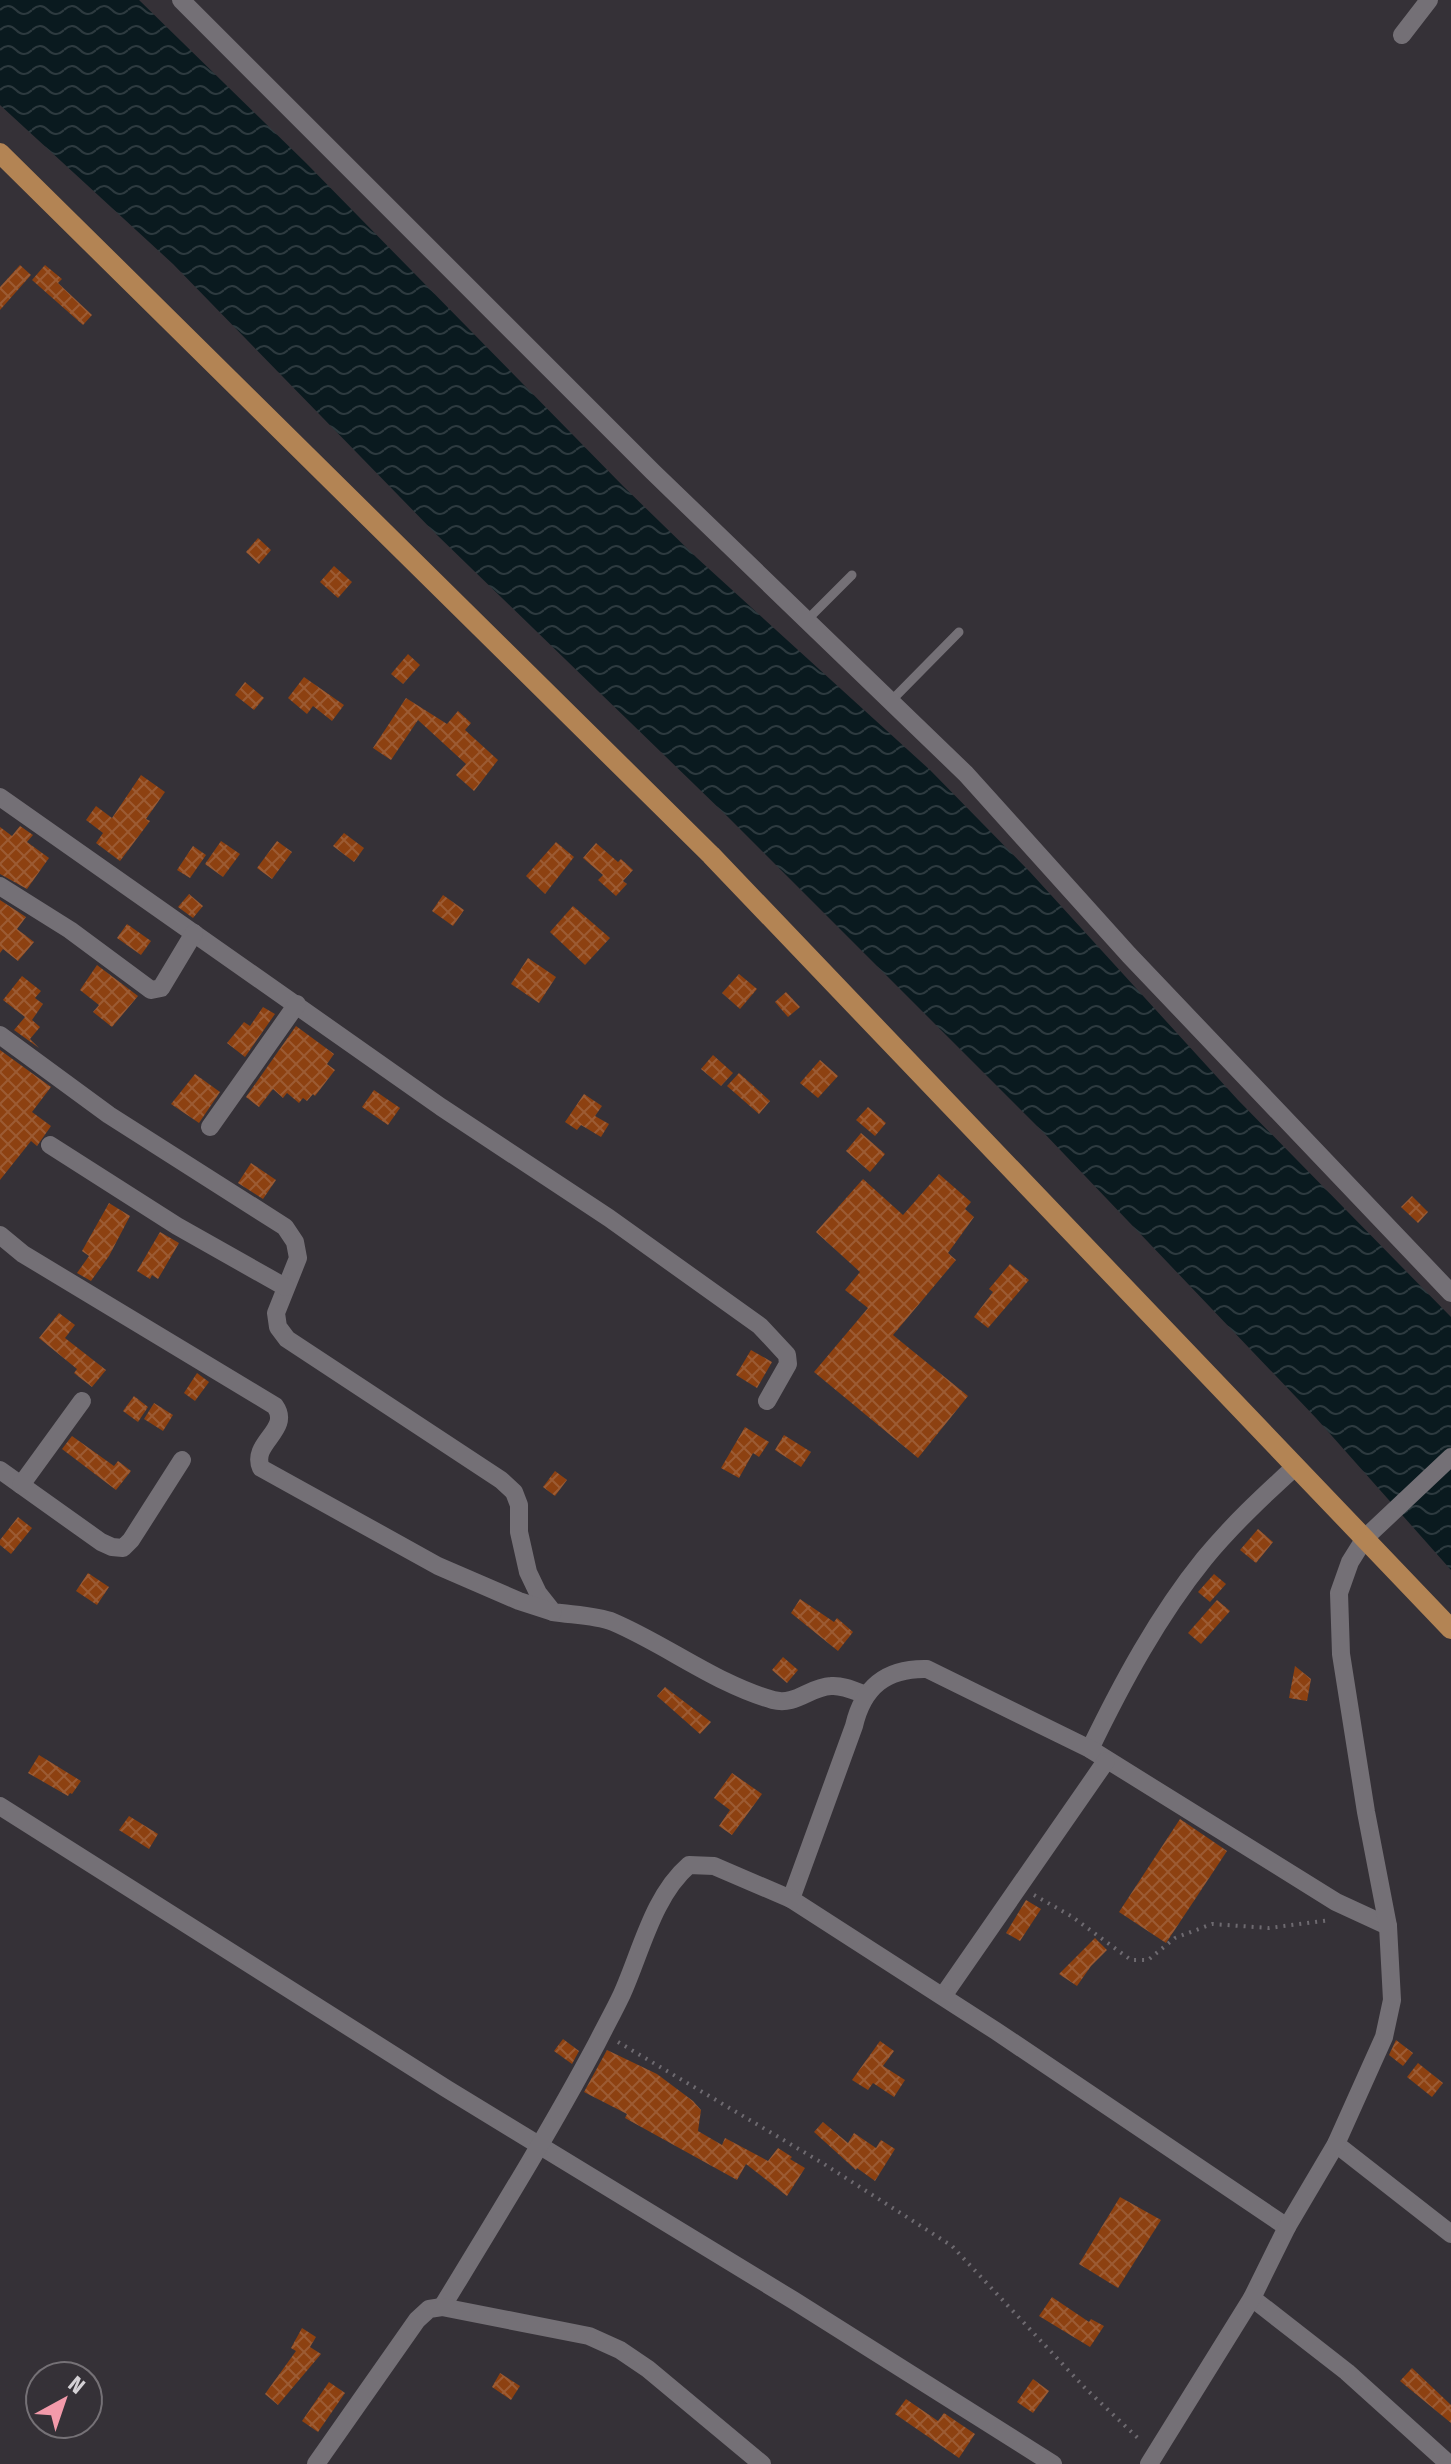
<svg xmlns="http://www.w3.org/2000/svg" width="1451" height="2464" font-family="'Fira Sans Condensed',sans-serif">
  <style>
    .water { fill: url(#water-waves) }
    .building { fill: url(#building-cross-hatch) }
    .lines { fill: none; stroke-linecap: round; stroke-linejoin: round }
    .path { stroke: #6e6a70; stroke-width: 4; stroke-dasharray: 2 6; stroke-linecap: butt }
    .lane { stroke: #747076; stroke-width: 9 }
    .street { stroke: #747076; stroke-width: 18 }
    .primary { stroke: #b38454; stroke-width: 20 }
  </style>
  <defs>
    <pattern id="water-waves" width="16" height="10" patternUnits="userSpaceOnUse" patternTransform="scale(2)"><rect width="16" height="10" fill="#0a1a1f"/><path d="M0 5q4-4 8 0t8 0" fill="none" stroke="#2d3a3f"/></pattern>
    <pattern id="building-cross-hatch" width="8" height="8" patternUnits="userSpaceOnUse" patternTransform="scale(2)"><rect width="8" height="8" fill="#8d4111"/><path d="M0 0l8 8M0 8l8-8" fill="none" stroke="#9c5b33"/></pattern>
  </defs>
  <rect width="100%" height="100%" fill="#353137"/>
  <polygon class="water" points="0,0 139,0 306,163 623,486 697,558 930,770 1030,872 1238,1100 1451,1317 1451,1570 1316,1418 1044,1133 728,817 437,535 173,264 0,105"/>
  <g class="building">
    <polygon points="20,265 31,275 0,310 0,287"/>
    <polygon points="45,265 62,279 58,283 92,315 83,325 32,280"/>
    <polygon points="258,538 271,550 259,564 246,552"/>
    <polygon points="334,566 352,582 338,598 320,582"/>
    <polygon points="408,654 420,665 403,684 391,674"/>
    <polygon points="304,677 344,705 332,721 313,706 307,714 288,698"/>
    <polygon points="245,682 264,698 254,710 235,695"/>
    <polygon points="406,698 447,724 458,711 471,723 465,730 498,760 474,791 456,775 466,764 418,720 391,760 373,748"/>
    <polygon points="141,775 165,792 146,819 150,821 120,861 96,843 103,833 86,820 96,806 112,818"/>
    <polygon points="20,826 33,835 27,842 49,858 27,889 0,874 0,827 12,836"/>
    <polygon points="344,833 364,848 354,862 333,846"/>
    <polygon points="221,841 240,854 223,877 205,864"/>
    <polygon points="277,841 292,852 272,879 257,868"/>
    <polygon points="556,842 574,857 545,894 526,876"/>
    <polygon points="596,843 618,862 621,859 633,870 623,881 627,884 616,896 598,880 603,875 583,858"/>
    <polygon points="193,846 206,855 190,878 177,870"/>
    <polygon points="189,894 203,906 193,918 178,907"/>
    <polygon points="443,895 464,910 453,926 432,911"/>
    <polygon points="0,900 26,917 17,929 34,942 18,961 3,949 0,953"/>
    <polygon points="573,906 610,938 585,965 550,932"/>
    <polygon points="127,924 151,941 141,955 117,938"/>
    <polygon points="528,958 556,977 539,1003 511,984"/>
    <polygon points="97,965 138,996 112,1027 93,1012 99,1005 80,990"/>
    <polygon points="739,974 757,989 740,1009 722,993"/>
    <polygon points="22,976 41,991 35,998 43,1004 32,1020 40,1027 30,1039 39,1048 14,1030 25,1017 3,1000"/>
    <polygon points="786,992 800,1007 788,1017 775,1002"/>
    <polygon points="263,1007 275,1014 245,1057 227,1043 244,1022 250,1026"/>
    <polygon points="296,1026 334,1054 327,1064 335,1070 315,1096 313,1094 307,1101 303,1098 299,1103 287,1093 283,1098 273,1089 259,1107 246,1097"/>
    <polygon points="0,1050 51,1087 32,1112 51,1126 37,1146 31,1141 0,1180"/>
    <polygon points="713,1055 733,1073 721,1086 701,1069"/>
    <polygon points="820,1060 838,1076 818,1098 800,1083"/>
    <polygon points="739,1073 770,1101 759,1114 727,1086"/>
    <polygon points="195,1074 220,1092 199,1123 171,1104"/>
    <polygon points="374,1090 400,1108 388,1125 362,1107"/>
    <polygon points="584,1094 602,1106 595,1116 609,1124 601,1137 581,1125 577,1130 565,1122"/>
    <polygon points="868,1107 886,1123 875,1136 856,1120"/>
    <polygon points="861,1133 885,1154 870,1172 846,1151"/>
    <polygon points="251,1163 276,1180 263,1199 238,1183"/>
    <polygon points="939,1174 971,1202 965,1209 974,1217 948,1253 956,1260 893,1335 968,1396 918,1458 814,1372 868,1308 845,1290 860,1272 816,1232 863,1179 903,1215"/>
    <polygon points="1412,1196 1428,1212 1418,1223 1401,1207"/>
    <polygon points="109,1203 130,1216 109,1256 91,1281 77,1273 89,1256 82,1251"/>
    <polygon points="160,1232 179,1243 158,1279 152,1275 150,1279 137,1271"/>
    <polygon points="1010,1264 1029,1280 988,1328 974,1317 993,1292 989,1289"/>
    <polygon points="59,1313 75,1325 65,1338 106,1370 92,1387 74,1373 77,1369 39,1338"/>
    <polygon points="751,1350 772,1362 757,1388 736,1375"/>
    <polygon points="197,1373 209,1382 195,1401 184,1393"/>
    <polygon points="134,1396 148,1407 138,1422 123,1411"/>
    <polygon points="154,1403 173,1415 163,1431 144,1419"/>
    <polygon points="745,1427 769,1442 759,1457 753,1453 739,1478 721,1468"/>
    <polygon points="784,1435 811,1452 801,1467 775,1450"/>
    <polygon points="72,1436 114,1466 118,1461 131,1471 116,1490 62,1449"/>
    <polygon points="555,1471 567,1480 555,1496 543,1487"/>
    <polygon points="18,1517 32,1528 11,1554 0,1545 0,1540"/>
    <polygon points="1258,1529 1273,1542 1256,1563 1240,1550"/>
    <polygon points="88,1573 109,1587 97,1605 76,1591"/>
    <polygon points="1214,1574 1226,1584 1210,1602 1198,1592"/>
    <polygon points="800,1599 834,1622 837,1618 853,1632 838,1651 791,1613"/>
    <polygon points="1217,1600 1230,1611 1201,1644 1188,1633"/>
    <polygon points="783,1657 798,1670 787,1683 772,1670"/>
    <polygon points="1295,1666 1311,1679 1307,1701 1289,1698"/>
    <polygon points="665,1687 711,1722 700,1734 657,1696"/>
    <polygon points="39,1755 81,1781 72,1794 70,1793 68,1796 28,1773"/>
    <polygon points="732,1773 762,1794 732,1835 719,1826 730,1810 714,1798"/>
    <polygon points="129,1816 158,1834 149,1849 119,1830"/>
    <polygon points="1180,1819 1227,1851 1166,1943 1119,1912"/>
    <polygon points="1026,1900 1041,1909 1020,1941 1006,1933"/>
    <polygon points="1095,1938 1107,1950 1091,1966 1077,1986 1059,1974"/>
    <polygon points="563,2039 579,2051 572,2064 554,2051"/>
    <polygon points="1396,2040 1413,2053 1403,2066 1389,2055"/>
    <polygon points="880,2041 894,2051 883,2066 905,2080 894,2097 873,2083 868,2090 852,2080"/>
    <polygon points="607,2050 657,2074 693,2101 701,2110 698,2131 722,2145 725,2138 768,2161 778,2148 792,2157 790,2159 805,2168 787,2196 746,2164 737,2180 625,2118 627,2114 584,2092"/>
    <polygon points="1418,2063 1443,2083 1432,2097 1407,2077"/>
    <polygon points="823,2122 848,2143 854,2133 876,2148 881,2140 895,2149 875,2181 857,2168 856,2170 814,2132"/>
    <polygon points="1120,2197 1161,2220 1118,2288 1079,2264"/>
    <polygon points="1052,2297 1089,2322 1091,2319 1104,2326 1090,2347 1039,2316"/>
    <polygon points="302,2328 316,2337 310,2347 321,2354 278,2405 265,2394 296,2351 291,2348"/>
    <polygon points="1412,2368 1451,2405 1451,2423 1400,2381"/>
    <polygon points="500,2373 520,2386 511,2400 492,2387"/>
    <polygon points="1033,2379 1049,2391 1033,2413 1017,2402"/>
    <polygon points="329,2382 345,2393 318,2432 302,2421"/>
    <polygon points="906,2399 938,2421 944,2413 975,2434 959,2458 895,2414"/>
  </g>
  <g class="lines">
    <g class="path">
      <polyline points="1034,1895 1071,1916 1131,1960 1148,1960 1175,1938 1212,1924 1269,1928 1330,1920"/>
      <polyline points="618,2042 824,2164 952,2246 1084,2387 1141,2441"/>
    </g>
    <g class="lane">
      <polyline points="807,620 852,575"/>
      <polyline points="890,702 959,632"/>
    </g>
    <g class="street">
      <polyline points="181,0 653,472 966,774 1129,955 1451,1293"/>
      <polyline points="1402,35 1429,0"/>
      <polyline points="0,797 441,1107 609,1218 760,1326 787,1355 788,1364 767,1401"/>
      <polyline points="0,886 70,930 151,990 161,988 194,933"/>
      <path d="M0,1035L109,1115L285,1227L295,1242L298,1258L276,1313L278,1327L287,1339L501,1480L514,1492L519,1505V1532L528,1572L538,1593L553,1612C572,1615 596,1615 613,1622C667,1645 716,1684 773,1700C796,1706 809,1687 831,1686C843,1685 855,1691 866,1695"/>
      <polyline points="210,1127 297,1004"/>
      <polyline points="50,1145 177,1226 285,1287"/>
      <path d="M0,1235L23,1254L275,1406C292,1430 250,1443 261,1468L438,1566L519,1601L553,1612"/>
      <polyline points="0,1470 101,1542 112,1547 123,1548 131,1540 182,1460"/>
      <polyline points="21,1485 82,1401"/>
      <path d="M1090,1749C1122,1683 1158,1616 1204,1559C1232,1525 1263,1496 1296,1466"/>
      <polyline points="0,1806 447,2089 793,2300 1053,2464"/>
      <path d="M791,1899L854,1726C863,1687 886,1668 927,1669L1090,1749L1336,1902L1388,1926"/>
      <polyline points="943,1996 1106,1761"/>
      <polyline points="1336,2144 1451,2234"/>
      <polyline points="1252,2298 1347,2372 1449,2464"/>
      <path d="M442,2307C495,2220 549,2133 597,2043C605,2027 614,2011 622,1994C641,1952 653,1896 689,1865L714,1866L791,1899L996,2031L1287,2227"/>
      <polyline points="316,2464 417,2320 429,2309 442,2307 589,2336 620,2350 648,2369 762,2464"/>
      <polyline points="1149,2464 1252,2298 1287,2227 1336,2144 1384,2037 1392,2000 1388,1926 1366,1812 1341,1654 1339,1593 1350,1562 1365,1538 1451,1457"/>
    </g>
    <polyline class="primary" points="0,153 711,855 1451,1629"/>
  </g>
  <g transform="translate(64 2400) rotate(40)"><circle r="38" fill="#353137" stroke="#757176" stroke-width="2"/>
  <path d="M0-6L14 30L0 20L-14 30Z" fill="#f39aaa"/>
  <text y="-12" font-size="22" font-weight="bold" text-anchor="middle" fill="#d4d1d5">N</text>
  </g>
</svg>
